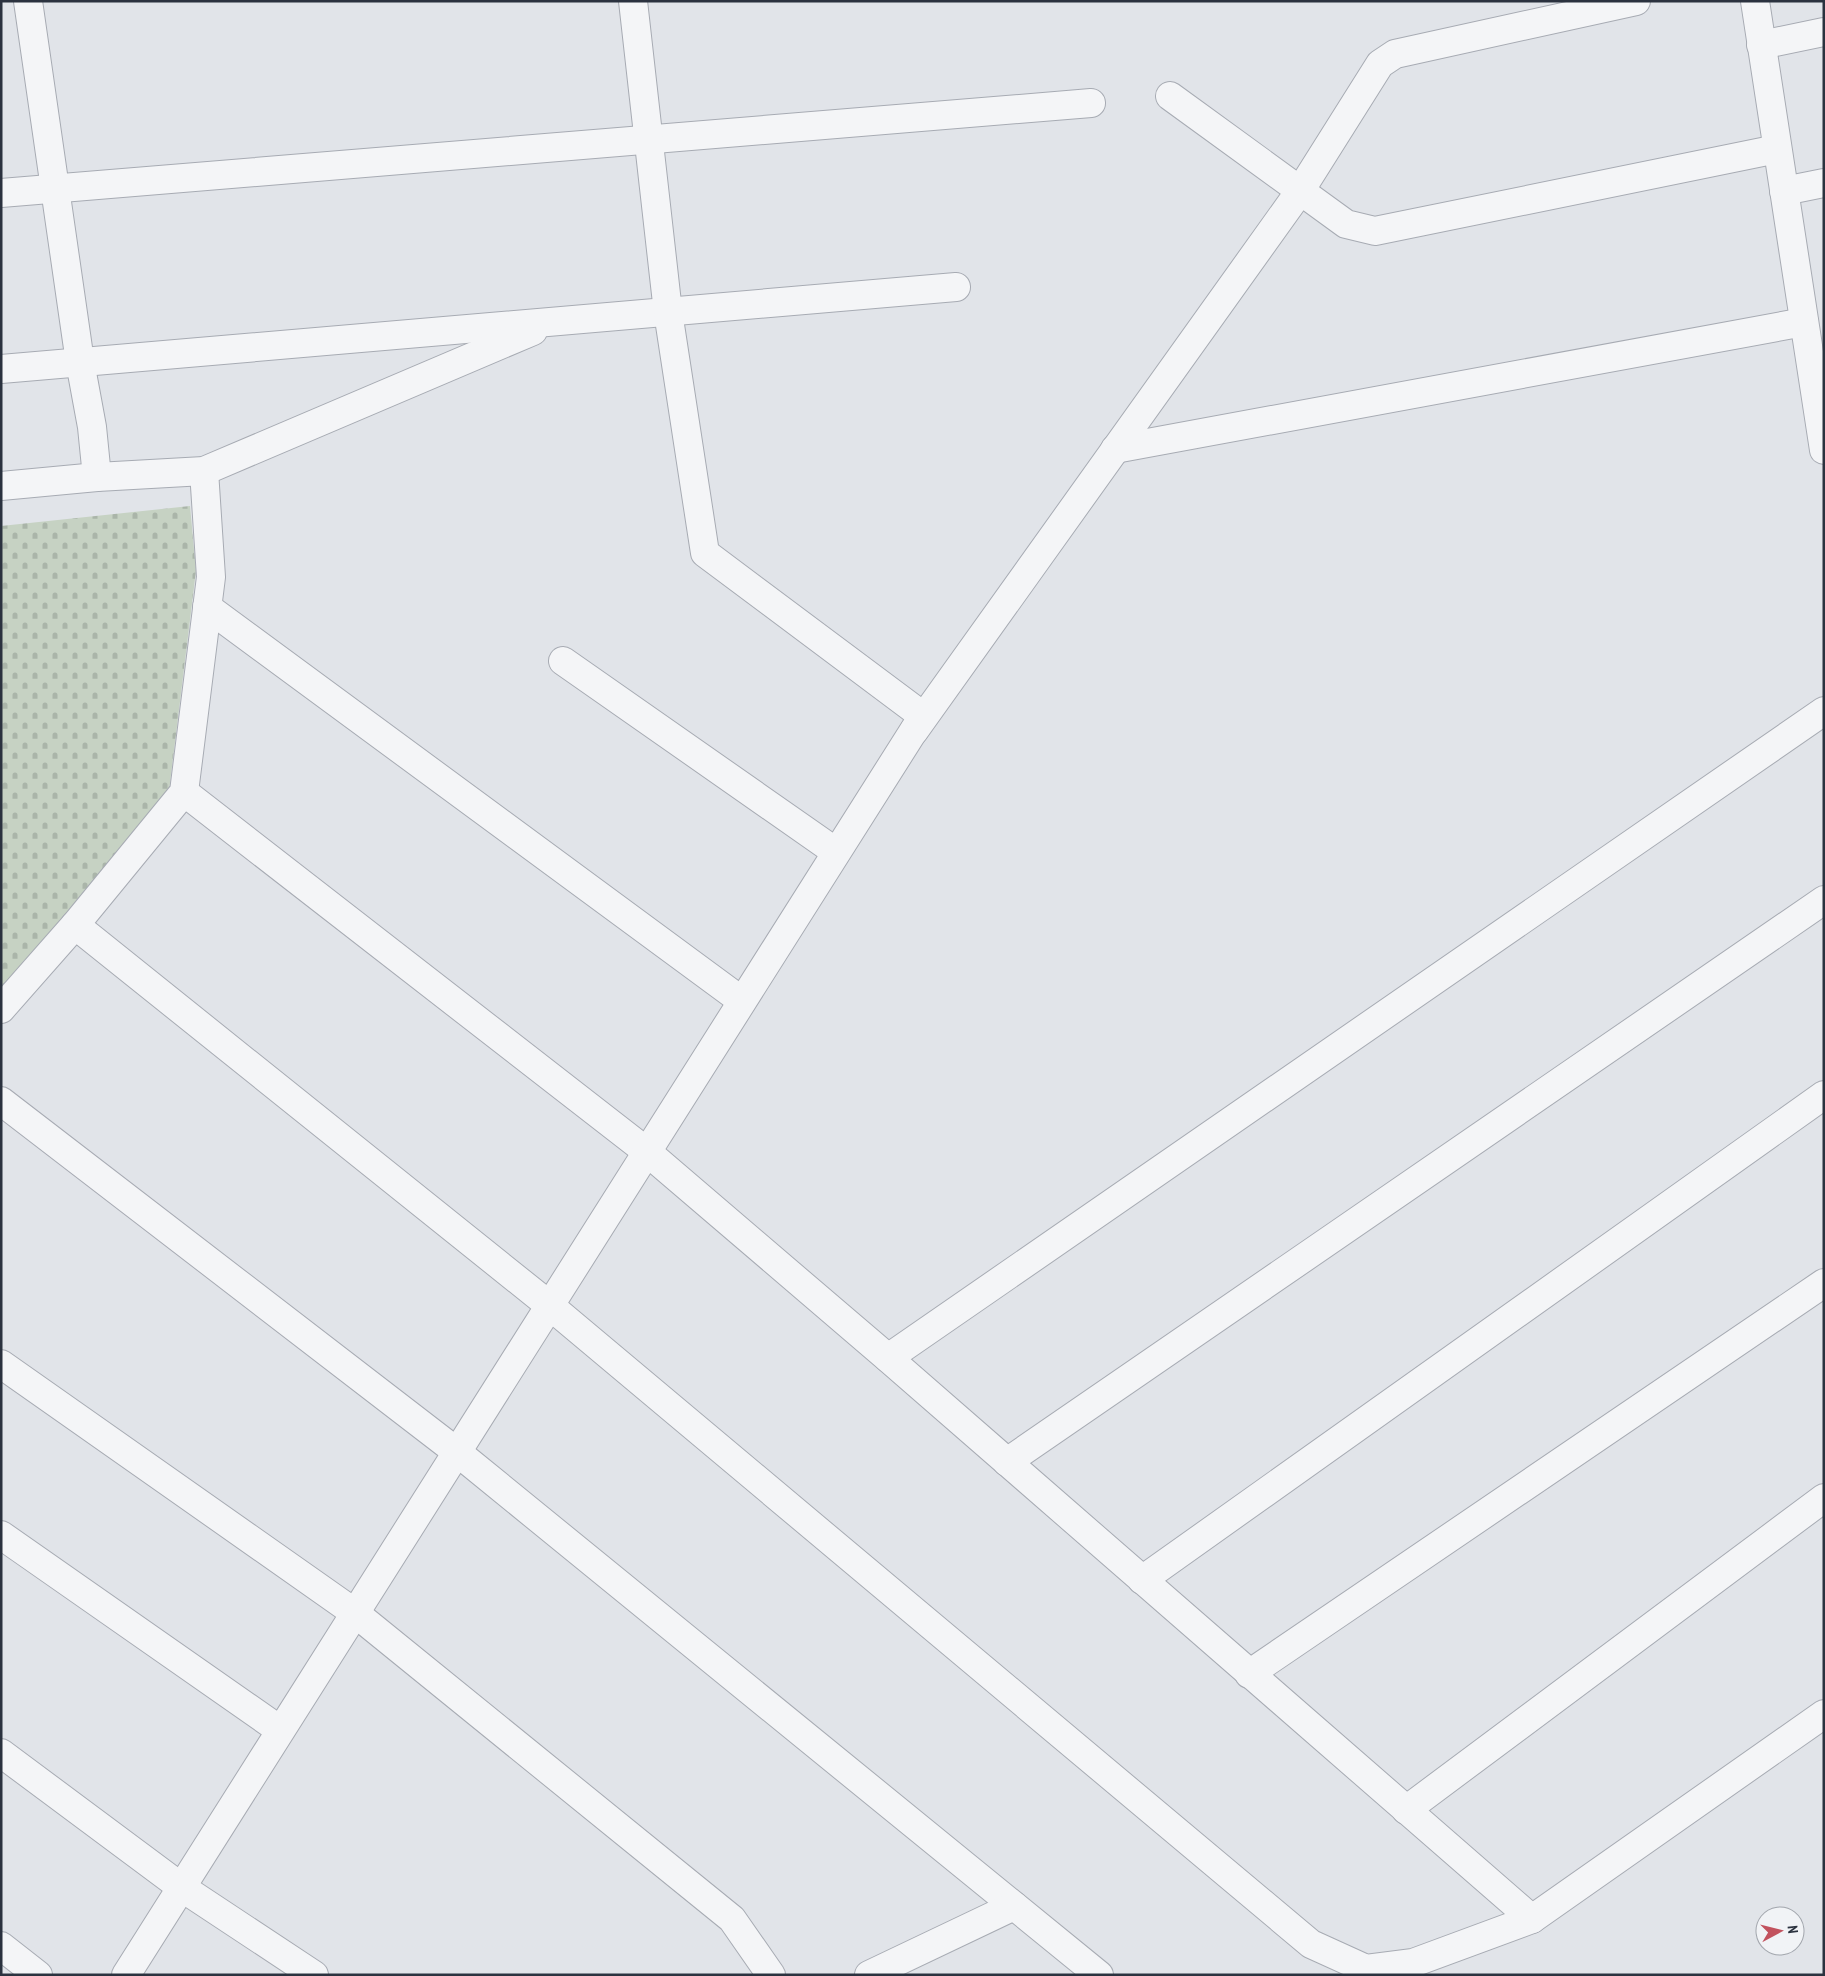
<svg xmlns="http://www.w3.org/2000/svg" width="1825" height="1976" font-family="'PT Sans Narrow',sans-serif">
  <style>
    .cemetery { fill: url(#cemetery-stones) }
    .lines { fill: none; stroke-linecap: round; stroke-linejoin: round }
    .minor-casing { stroke: #a7abb3; stroke-width: 30 }
    .minor { stroke: #f4f5f7; stroke-width: 28 }
  </style>
  <defs>
    <pattern id="cemetery-stones" width="16" height="16" patternUnits="userSpaceOnUse" patternTransform="scale(1.25)"><rect width="16" height="16" fill="#c6d2c3"/><path d="M2 7V4a2 2 0 0 1 4 0v3zM10 15v-3a2 2 0 0 1 4 0v3z" fill="#aab5a9"/></pattern>
  </defs>
  <rect width="100%" height="100%" fill="#e1e4e9"/>
  <polygon class="cemetery" points="190,506 196,571 169,791 1,995 1,526"/>
  <g class="lines">
    <g class="minor-casing">
      <g id="minor">
        <polyline points="28,1 80,362 92,427 97,477"/>
        <polyline points="1755,1 1824,450"/>
        <polyline points="1761,45 1824,32"/>
        <polyline points="1170,96 1346,224 1375,231 1777,149"/>
        <polyline points="1784,191 1824,183"/>
        <polyline points="1,193 1091,103"/>
        <polyline points="1,369 956,287"/>
        <polyline points="1115,449 1804,322"/>
        <polyline points="1,486 97,477 204,471 533,331"/>
        <polyline points="207,607 742,1001"/>
        <polyline points="563,661 836,852"/>
        <polyline points="914,731 1300,191 1380,64 1395,54 1636,1"/>
        <polyline points="184,792 646,1151 888,1358 1532,1919"/>
        <polyline points="75,925 549,1305 1311,1944 1366,1969 1413,1963 1532,1919 1824,1714"/>
        <polyline points="1,1009 75,925 184,792 211,577 204,471"/>
        <polyline points="1,1101 457,1452 1099,1975"/>
        <polyline points="888,1358 1824,711"/>
        <polyline points="1,1364 355,1613 732,1919 771,1975"/>
        <polyline points="1007,1462 1824,900"/>
        <polyline points="1,1535 280,1730"/>
        <polyline points="1142,1580 1824,1095"/>
        <polyline points="1249,1674 1824,1283"/>
        <polyline points="1,1753 181,1887 314,1975"/>
        <polyline points="1406,1810 1824,1498"/>
        <polyline points="1,1946 38,1975"/>
        <polyline points="126,1975 923,716 705,553 668,312 633,1"/>
        <polyline points="869,1975 1014,1906"/>
      </g>
    </g>
    <use href="#minor" class="minor"/>
  </g>
  <rect width="1825" height="1976" fill="none" stroke="#2b323f" stroke-width="5"/>
  <g transform="translate(1780 1931) rotate(83)"><circle r="24" fill="#f1f3f6" stroke="#a2a6ad"/>
  <path d="M0-4L9 19L0 12L-9 19Z" fill="#c2525e"/>
  <text y="-8" font-size="14" font-weight="bold" text-anchor="middle" fill="#2b323f">N</text>
  </g>
</svg>
